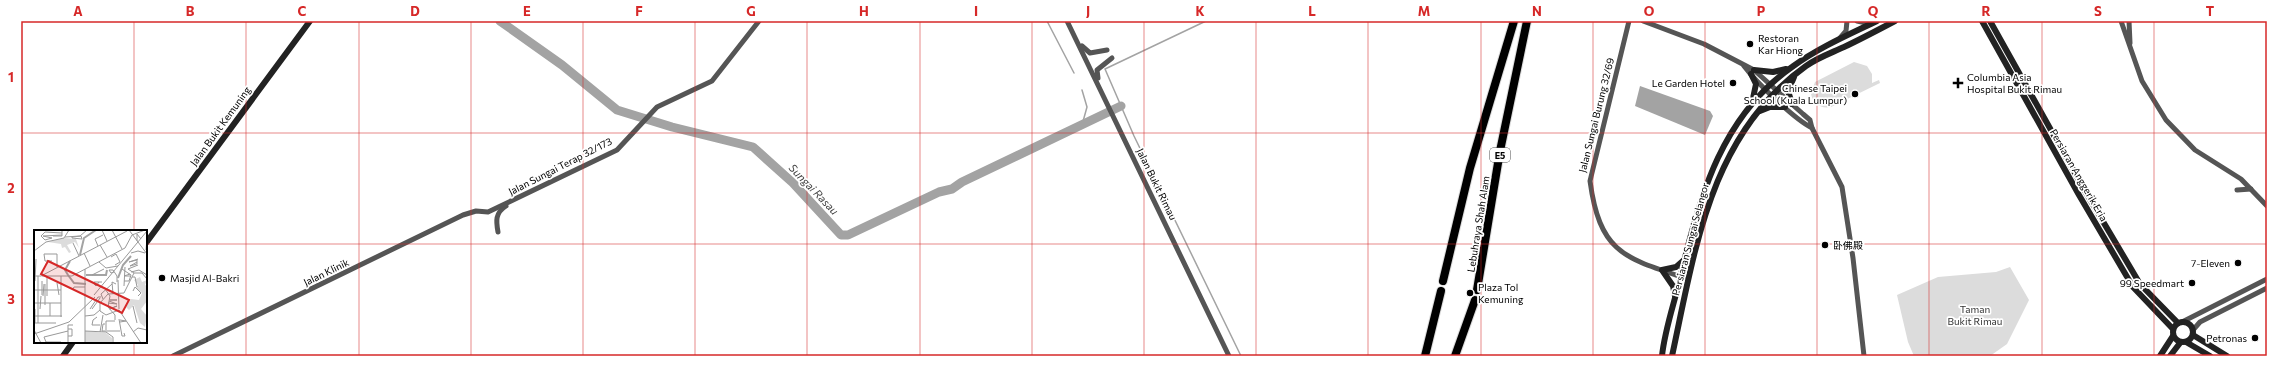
<svg xmlns="http://www.w3.org/2000/svg" width="2288" height="377" font-family="Commissioner,'Noto Sans SC',sans-serif">
  <style>
    .green { fill: #dcdcdc }
    .water { fill: #a3a3a3 }
    .lines { fill: none; stroke-linecap: round; stroke-linejoin: round }
    .stream { stroke: #a3a3a3; stroke-width: 1.5 }
    .river { stroke: #a3a3a3; stroke-width: 9 }
    .motorway-casing { stroke: #dbdbdb; stroke-width: 10 }
    .tertiary { stroke: #555; stroke-width: 5 }
    .secondary { stroke: #222; stroke-width: 6 }
    .motorway { stroke: #000; stroke-width: 8 }
    .grid { fill: none; stroke: #d62828; stroke-width: 1; stroke-opacity: 0.55 }
    .poi-dot { fill: #000; stroke: #fff; stroke-width: 1.5 }
    .labels { text-anchor: middle; dominant-baseline: central; stroke-width: 3.5; stroke-linejoin: round; paint-order: stroke }
    .shield { fill: #fff; stroke: #4c4c4c; stroke-width: 1 }
    .shield-label { font-size: 9px; font-weight: bold; fill: #000 }
    .poi-label { font-size: 10px; fill: #000; stroke: #fff; text-anchor: start }
    .street-label { font-size: 10px; fill: #000; stroke: #fff }
    .park-label { font-size: 10px; fill: #333; stroke: #fff }
    .water-label { font-size: 11px; font-style: italic; fill: #444; stroke: #fff }
    .inset-river { fill: none; stroke: #a3a3a3; stroke-width: 2 }
    .inset-road { fill: none; stroke: #999; stroke-width: 1 }
    .view { fill: #d62828; fill-opacity: 0.15; stroke: #d62828; stroke-width: 2 }
    .inset-edge { fill: none; stroke: #000; stroke-width: 2 }
    .neatline { fill: none; stroke: #d62828; stroke-width: 1.5 }
    .grid-label { font-size: 13px; text-anchor: middle; font-weight: bold; fill: #d62828 }
  </style>
  <rect width="100%" height="100%" fill="#fff"/>
  <g class="green">
    <path d="M1854,62L1867,66L1872,74V83L1879,80L1880,83L1831,107C1821,109 1813,104 1811,94L1815,82Z"/>
    <polygon points="2010,267 2029,300 2007,344 1990,356 1914,356 1908,342 1897,295 1938,277 1996,272"/>
  </g>
  <polygon class="water" points="1640,86 1710,111 1713,116 1705,135 1635,106"/>
  <g class="lines">
    <g class="stream">
      <polyline points="1047,21 1074,73"/>
      <polyline points="1206,21 1105,69 1134,136 1241,356"/>
      <polyline points="1082,90 1087,107 1082,125"/>
    </g>
    <polyline class="river" points="500,21 562,65 617,110 672,127 753,147 793,183 841,235 848,235 939,192 952,189 962,182 1121,106"/>
    <g class="motorway-casing">
      <g id="motorway">
        <polyline points="1443,281 1470,168 1514,21"/>
        <polyline points="1477,290 1500,151 1527,21"/>
        <polyline points="1425,356 1441,291"/>
        <polyline points="1455,356 1475,300"/>
      </g>
    </g>
    <g class="tertiary">
      <polyline points="1067,21 1229,356"/>
      <path d="M1629,21L1590,181C1600,254 1625,258 1688,279"/>
      <polyline points="1643,21 1704,44 1754,70 1803,114 1810,120 1812,128"/>
      <polyline points="1857,21 1871,24"/>
      <polyline points="2121,21 2142,81 2166,120 2195,150 2241,179 2267,206"/>
      <polyline points="2129,21 2130,43"/>
      <polyline points="1840,38 1846,31 1847,21"/>
      <polyline points="1082,46 1090,53 1107,50"/>
      <path d="M1744,66C1756,82 1794,119 1812,128L1842,187L1853,258L1864,356"/>
      <polyline points="1098,78 1097,70 1112,58"/>
      <polyline points="2237,190 2251,189"/>
      <path d="M498,232C496,221 495,213 506,206"/>
      <polyline points="2182,322 2267,279"/>
      <polyline points="2193,330 2200,322 2267,288"/>
      <polyline points="173,356 463,215 476,211 488,212 617,150 657,107 712,81 759,21"/>
    </g>
    <g class="secondary">
      <polyline points="1982,21 2079,195 2133,287 2173,329"/>
      <polyline points="1990,21 2085,191 2140,284 2178,323"/>
      <polyline points="1754,70 1773,72 1786,69"/>
      <polyline points="1751,74 1756,84 1752,103"/>
      <polyline points="1792,104 1788,91 1794,77"/>
      <polyline points="1760,111 1770,107 1785,107"/>
      <polyline points="146,243 310,21"/>
      <polyline points="1675,296 1673,286 1662,270 1676,267 1684,260"/>
      <circle cx="2183" cy="332" r="10"/>
      <polyline points="2193,335 2227,356"/>
      <polyline points="2186,342 2210,356"/>
      <polyline points="63,356 73,342"/>
      <path d="M1662,356C1665,327 1676,299 1682,270C1700,194 1723,115 1792,67C1818,48 1848,35 1877,21"/>
      <path d="M1672,356C1695,250 1710,134 1806,66C1817,58 1831,53 1844,47C1861,39 1878,30 1895,21"/>
      <polyline points="2160,356 2173,336"/>
      <polyline points="2170,356 2180,343"/>
    </g>
    <use href="#motorway" class="motorway"/>
  </g>
  <path class="grid" d="M134,21V231M246,21V356M359,21V356M471,21V356M583,21V356M695,21V356M807,21V356M920,21V356M1032,21V356M1144,21V356M1256,21V356M1368,21V356M1481,21V356M1593,21V356M1705,21V356M1817,21V356M1929,21V356M2042,21V356M2154,21V356M21,133H2267M21,244H35M146,244H2267M134,342V356"/>
  <g class="poi-dot">
    <circle cx="1750" cy="44" r="4"/>
    <circle cx="1733" cy="83" r="4"/>
    <path d="M1956 77h4v4h4v4h-4v4h-4v-4h-4v-4h4z"/>
    <circle cx="1855" cy="94" r="4"/>
    <circle cx="1825" cy="245" r="4"/>
    <circle cx="2238" cy="263" r="4"/>
    <circle cx="162" cy="278" r="4"/>
    <circle cx="2192" cy="283" r="4"/>
    <circle cx="1470" cy="293" r="4"/>
    <circle cx="2255" cy="338" r="4"/>
  </g>
  <g class="labels">
    <rect class="shield" x="1490" y="148" width="20" height="14" rx="3"/>
    <g class="shield-label">
      <text x="1500" y="155">E5</text>
    </g>
    <g class="poi-label">
      <text x="1758" y="38">Restoran<tspan x="1758" dy="12">Kar Hiong</tspan></text>
      <text x="1967" y="77">Columbia Asia<tspan x="1967" dy="12">Hospital Bukit Rimau</tspan></text>
      <text x="1725" y="83" text-anchor="end">Le Garden Hotel</text>
      <text x="1847" y="88" text-anchor="end">Chinese Taipei<tspan x="1847" dy="12">School (Kuala Lumpur)</tspan></text>
      <text x="1833" y="245">卧佛殿</text>
      <text x="2230" y="263" text-anchor="end">7-Eleven</text>
      <text x="170" y="278">Masjid Al-Bakri</text>
      <text x="2184" y="283" text-anchor="end">99 Speedmart</text>
      <text x="1478" y="287">Plaza Tol<tspan x="1478" dy="12">Kemuning</tspan></text>
      <text x="2247" y="338" text-anchor="end">Petronas</text>
    </g>
    <g class="street-label">
      <text transform="translate(1596 115) rotate(-76)">Jalan Sungai Burung 32/69</text>
      <text transform="translate(220 126) rotate(-54)">Jalan Bukit Kemuning</text>
      <text transform="translate(560 166) rotate(-27)">Jalan Sungai Terap 32/173</text>
      <text transform="translate(2079 175) rotate(60)">Persiaran Anggerik Eria</text>
      <text transform="translate(1157 184) rotate(64)">Jalan Bukit Rimau</text>
      <text transform="translate(1478 224) rotate(-81)">Lebuhraya Shah Alam</text>
      <text transform="translate(1690 239) rotate(-75)">Persiaran Sungai Selangor</text>
      <text transform="translate(326 272) rotate(-26)">Jalan Klinik</text>
    </g>
    <g class="park-label">
      <text x="1975" y="309">Taman<tspan x="1975" dy="12">Bukit Rimau</tspan></text>
    </g>
    <g class="water-label">
      <text transform="translate(814 189) rotate(46)">Sungai Rasau</text>
    </g>
  </g>
  <g transform="translate(34 230)">
    <rect width="113" height="113" fill="#fff"/>
    <path d="M30,8L42,9L45,18L41,12L33,15L37,22L35,23L31,17L28,18L27,14L14,12ZM106,47L108,52L113,50L111,55L113,56V71L107,79L113,86L111,97L106,93L100,75L95,80L92,77L97,69L105,70L108,63L102,58L104,55L100,50ZM51,101L72,103L78,108V113H51Z" fill="#dcdcdc"/>
    <path class="inset-river" d="M46,25L50,8L62,0M36,31L31,40L34,45L40,53L52,54M52,45H72L73,40M84,48L89,35L97,26"/>
    <path class="inset-road" d="M68,0L73,11M78,0L88,19M95,0L113,24M19,6H28V0M47,6L48,9L38,8V7ZM31,7L46,6L53,0M18,8L11,10L7,6L11,2L28,3M18,8L9,6L28,5M103,11V4L107,9M39,13L45,26M66,15L73,27M64,16L61,9L69,5M112,20L113,8M0,21L12,12L30,8L35,0M50,23L56,36M97,23L104,21L111,23M77,27L82,24L86,32L81,35M103,29V34L96,36L103,32M103,30L95,32L104,29M18,31H11L10,24H23V37M65,32L72,38L84,36M51,39V113M88,39L97,45L95,51H90M80,42L77,43L75,40H79L83,46V52M97,42L105,40L113,45M100,43L94,39L104,35M96,44L90,46H96M58,45L70,39M0,46H7L93,1M4,46V93M8,46H27M27,46H38L91,18L98,5L111,0M98,47H101L103,57M84,50L85,79M1,51L2,29M65,52L62,56L60,54V52H68M23,53L25,65M90,56L91,37M39,59L40,57H51M71,59L76,66L74,77L81,85V90M0,60H27M99,61L101,57L107,63L104,66M79,64L78,52L82,54M8,65V51M60,65L113,1M9,66L10,54M13,66V46M69,69L67,64L78,54M76,70H83H76M0,73H27M16,73V86M74,73L83,74L75,71M11,75V54M99,76L103,93M6,79L7,66M56,79L64,67H67M58,79L66,68M75,79L83,76L76,79M85,80L72,85L66,81V73L74,64L90,63L100,43H108L113,49M85,80L107,113M0,86H28M51,86L60,85L66,80M27,87V46M63,87L59,90L58,95H66M85,89L88,106H91L90,103M86,90L92,91L86,92M0,93H22M1,93V79M71,94H69L68,101H86M34,99H38V106H34M0,100L7,113M72,100V91H81M51,101L72,102L79,107V113M66,102L69,85M99,102L104,98L113,100M0,104L35,92L61,67M27,112H12L10,107L34,101M34,113V95H39"/>
    <path class="view" d="M14,31L95,70L88,83L7,44Z"/>
    <rect width="113" height="113" class="inset-edge"/>
  </g>
  <rect width="2288" height="377" fill="none" stroke="#ffffff" stroke-width="44"/>
  <rect x="22" y="22" width="2244" height="333" class="neatline"/>
  <g class="grid-label">
    <text x="78" y="16">A</text>
    <text x="190" y="16">B</text>
    <text x="302" y="16">C</text>
    <text x="415" y="16">D</text>
    <text x="527" y="16">E</text>
    <text x="639" y="16">F</text>
    <text x="751" y="16">G</text>
    <text x="864" y="16">H</text>
    <text x="976" y="16">I</text>
    <text x="1088" y="16">J</text>
    <text x="1200" y="16">K</text>
    <text x="1312" y="16">L</text>
    <text x="1424" y="16">M</text>
    <text x="1537" y="16">N</text>
    <text x="1649" y="16">O</text>
    <text x="1761" y="16">P</text>
    <text x="1873" y="16">Q</text>
    <text x="1986" y="16">R</text>
    <text x="2098" y="16">S</text>
    <text x="2210" y="16">T</text>
    <text x="11" y="82">1</text>
    <text x="11" y="193">2</text>
    <text x="11" y="304">3</text>
  </g>
</svg>
